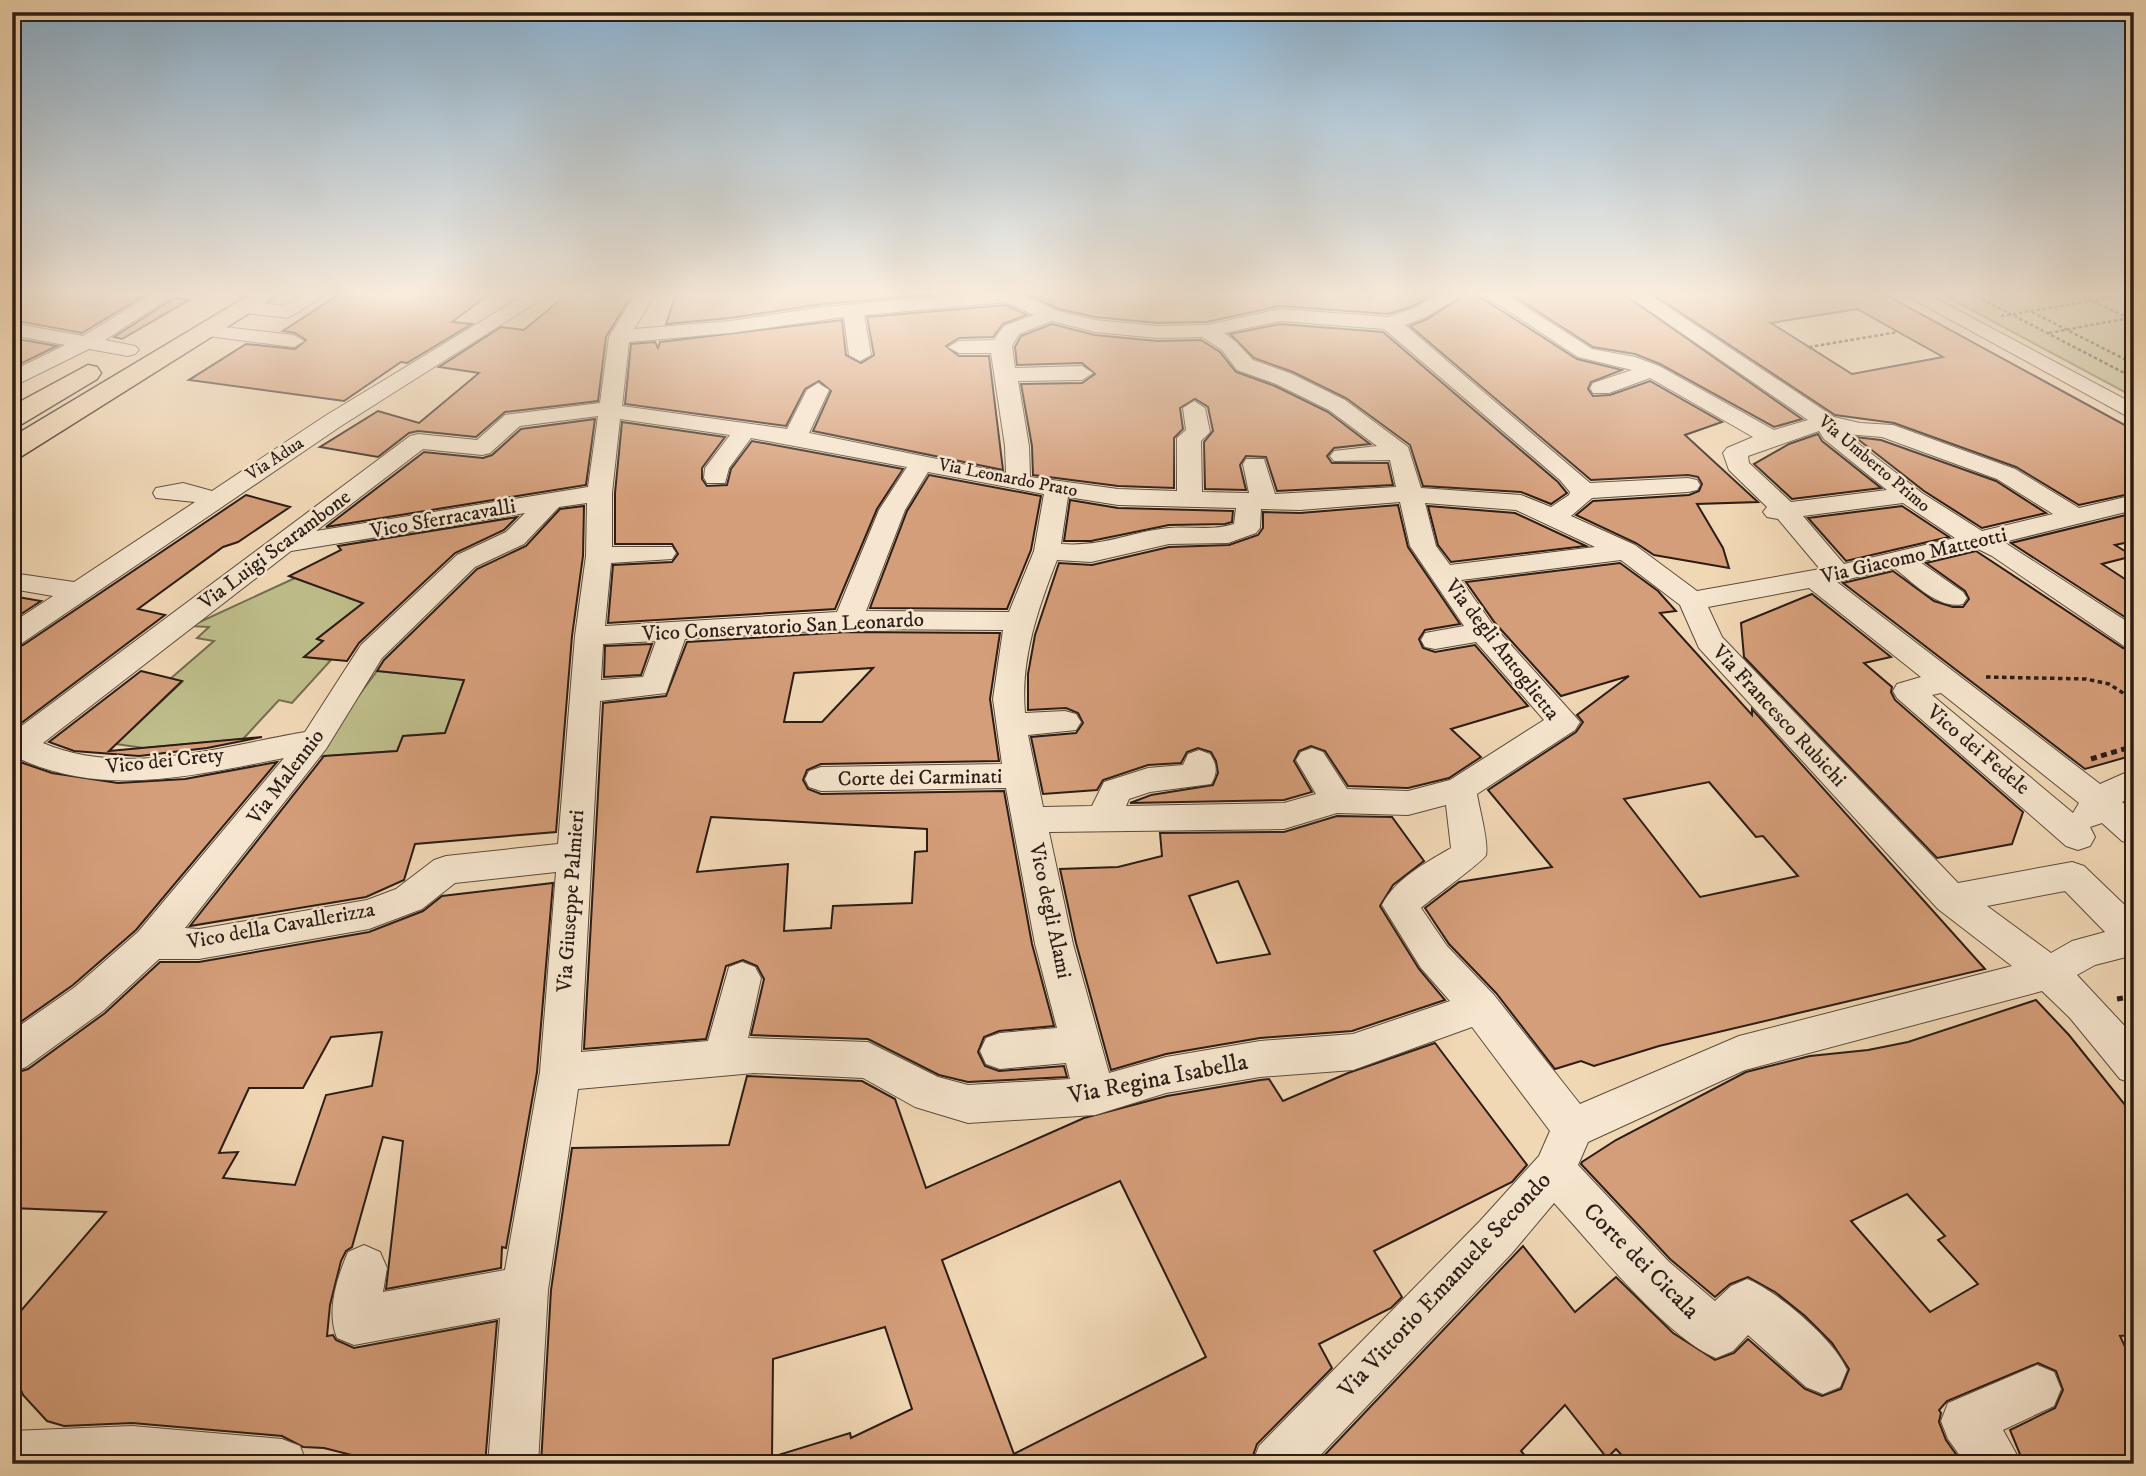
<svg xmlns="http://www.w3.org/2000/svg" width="2146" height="1476" font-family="'IM FELL DW Pica',serif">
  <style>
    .green { fill: #bebe8b; stroke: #746d50; stroke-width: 2 }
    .building { fill: #d59e7a; stroke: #2b1c16; stroke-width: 2; fill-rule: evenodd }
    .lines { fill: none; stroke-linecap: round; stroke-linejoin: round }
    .minor-casing { stroke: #5c4b3e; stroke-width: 2 }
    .major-casing { stroke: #2b1c16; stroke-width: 3 }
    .path-far2 { stroke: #2b1c16; stroke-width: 2.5; stroke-dasharray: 3.5 2.5; stroke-linecap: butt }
    .path-far1 { stroke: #2b1c16; stroke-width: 3.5; stroke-dasharray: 4.5 3.5; stroke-linecap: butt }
    .path { stroke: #2b1c16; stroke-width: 5; stroke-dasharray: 6 4.5; stroke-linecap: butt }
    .minor { fill: #f6e6cf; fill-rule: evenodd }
    .major { fill: #f1d8b5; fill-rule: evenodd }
    .labels { text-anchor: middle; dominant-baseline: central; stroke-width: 5; stroke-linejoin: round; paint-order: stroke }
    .far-street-label { font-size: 18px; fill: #2b1c16; stroke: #f6e6cf }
    .street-label { font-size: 21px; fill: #2b1c16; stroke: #f6e6cf }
    .near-street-label { font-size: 24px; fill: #2b1c16; stroke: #f6e6cf }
  </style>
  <rect width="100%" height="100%" fill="#f1d8b5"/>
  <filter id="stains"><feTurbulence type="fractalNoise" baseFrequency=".00286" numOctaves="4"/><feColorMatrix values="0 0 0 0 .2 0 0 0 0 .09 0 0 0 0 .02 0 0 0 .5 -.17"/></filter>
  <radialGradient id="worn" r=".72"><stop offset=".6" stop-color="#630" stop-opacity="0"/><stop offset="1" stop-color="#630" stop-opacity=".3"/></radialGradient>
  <g class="green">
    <polygon points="1936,291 2134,291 2134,397"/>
    <polygon points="431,525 430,530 448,527 348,598 363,603 317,639 323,641 305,657 331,660 292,703 279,700 243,739 144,748 116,744 182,682 170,679 214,641 197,638 209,627 191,626 295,578 387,558 361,540"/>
    <polygon points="377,671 464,680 445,733 403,736 397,751 313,757"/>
  </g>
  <g class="building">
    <polygon points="12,291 152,291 82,333 12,320"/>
    <polygon points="344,291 493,291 452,322 472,324 407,363 401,362 344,401 189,380 246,344 295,349 306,340 295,333 283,331"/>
    <polygon points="571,291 633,293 606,337 598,401 505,412 476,437 418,431 409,433 378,457 320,447 378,411 419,423 479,373 439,367 501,327 524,330"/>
    <polygon points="677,291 975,291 823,304 730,318 666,324"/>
    <polygon points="1020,291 1440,291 1411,307 1388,314 1280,306 1207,322 1157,323 1095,317 1059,309"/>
    <polygon points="1471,291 1577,359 1622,370 1591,382 1588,389 1593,396 1610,395 1650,381 1722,422 1685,435 1758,502 1697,504 1723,548 1729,568 1654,555 1636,543 1576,515 1593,501 1689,495 1699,491 1702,484 1698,477 1688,475 1591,480 1410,326 1427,319"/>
    <polygon points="1506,291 1619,291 1802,419 1774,427 1660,364 1635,354 1593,347"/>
    <path d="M1648,291H1884V294L2134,430V493L2079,505L2016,467L1894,423L1835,415ZM1857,309L1943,357L1852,374L1771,323Z"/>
    <polygon points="174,298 189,300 122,339 114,337"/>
    <polygon points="1006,305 1027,315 1003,324 993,337 959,338 946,346 959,356 989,356 1003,470 813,431 831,391 819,381 805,389 786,426 625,404 631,344 655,342 658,348 660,342 842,320 846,355 861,363 874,355 867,317"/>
    <polygon points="1052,324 1095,335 1157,341 1201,340 1220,352 1236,372 1275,386 1328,412 1370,444 1334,448 1327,456 1332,463 1388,463 1393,485 1277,491 1266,457 1246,456 1240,465 1246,490 1205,489 1204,442 1213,431 1208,407 1195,399 1180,408 1183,429 1174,438 1174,488 1118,486 1033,475 1032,446 1021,384 1082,383 1095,374 1082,363 1017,365 1015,347 1021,336"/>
    <polygon points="1280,324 1383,332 1558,482 1567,493 1551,504 1521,492 1423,486 1410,445 1346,398 1293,372 1254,358 1230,334"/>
    <polygon points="12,338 57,346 12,368"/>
    <polygon points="595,419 586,485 326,527 424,452 483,458 492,455 521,429"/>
    <polygon points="622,422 725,437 702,468 702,479 707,486 727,485 731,469 752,441 903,469 877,509 835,609 608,623 613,565 672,562 678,554 672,544 615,544 615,493"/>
    <polygon points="1818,434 1822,441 1881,488 1792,499 1754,464 1789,444"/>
    <polygon points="1855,437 1881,440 1996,481 2046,513 1982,528 1924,491"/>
    <polygon points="929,475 1041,496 1031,550 1007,609 870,608 907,511"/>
    <polygon points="246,495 290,507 238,542 223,547 138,609 165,615 12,730 12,648 23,645"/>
    <polygon points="1070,500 1118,508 1233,511 1232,522 1225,524 1169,525 1091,541 1064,541"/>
    <polygon points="1398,505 1408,547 1460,624 1425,630 1419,639 1423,648 1435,652 1475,645 1528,706 1451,729 1481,757 1449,778 1408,788 1348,786 1325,751 1311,746 1299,751 1294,761 1312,792 1284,800 1130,803 1151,795 1213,785 1218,773 1216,761 1211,752 1198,748 1187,752 1181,763 1148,765 1103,780 1097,790 1043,794 1031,737 1076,733 1083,723 1078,713 1066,708 1028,710 1028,674 1035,635 1059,563 1092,565 1169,547 1229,545 1258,535 1263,528 1263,512 1300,513"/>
    <polygon points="584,506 583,556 572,636 556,832 415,844 404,880 366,897 190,926 324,756 397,751 403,736 445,733 464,680 377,671 384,660 477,569 526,546 560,509"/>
    <polygon points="1428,506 1515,513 1586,546 1451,562 1438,545"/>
    <polygon points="1902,506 1949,537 1846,561 1808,518"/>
    <polygon points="2134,513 2134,541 2115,545 2133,556 2102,564 2134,585 2134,623 2011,543"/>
    <polygon points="517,517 504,530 455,553 359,643 347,661 304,657 323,641 317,639 363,603 289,576 341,550 338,546"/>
    <polygon points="1976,551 2123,648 2134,651 2134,755 2085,769 1843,583 1893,571 1934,601 1953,607 1963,607 1969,599 1965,591 1926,563"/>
    <path d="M1620,563L1658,591L1676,611L1660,613L1752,715V709L1985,969L1659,1046L1594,1066L1581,1061L1555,1069L1496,993L1449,944L1425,908L1459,882L1552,867L1488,790L1576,732L1583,722L1577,715L1629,676L1561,696L1495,623L1466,582ZM1709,782L1756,837L1763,836L1798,876L1700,897L1624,799Z"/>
    <polygon points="1812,594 1891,657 1864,663 1892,687 1891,692 1895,700 2023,812 2012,844 1937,858 1744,657 1741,623"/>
    <polygon points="12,596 41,601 12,620"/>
    <path d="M848,632L1000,633L990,699L999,761L821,764L807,770L803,780L808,789L821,794L1004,791L1032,944L1054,1026L999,1031L984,1037L978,1052L985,1066L999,1071L1064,1066L1067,1077L968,1082L939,1075L868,1039L751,1035L764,979L757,966L743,960L726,966L706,1039L584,1049L603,703L666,696L687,642ZM873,668L822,722H784L794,673ZM711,817L927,829V851L915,852L912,903L833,906L831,928L784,931L788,864L697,872Z"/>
    <polygon points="652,644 641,675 604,677 605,646"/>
    <polygon points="141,671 182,681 109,751 262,737 207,748 139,756 74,751 49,742"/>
    <polygon points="20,762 52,773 118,783 185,779 277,762 136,930 73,985 12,1028 12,763"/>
    <path d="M1337,816L1392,817L1424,861L1393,885L1380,906L1419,969L1445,1000L1352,1031L1260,1038L1166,1054L1111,1070L1076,943L1060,869L1118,867L1162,856L1160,833L1284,832ZM1238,881L1270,954L1217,963L1189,896Z"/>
    <path d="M553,883L537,1072L506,1248L502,1247L501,1268L386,1289L403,1141L383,1137L352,1247L346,1251L341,1261L330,1305L327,1336L333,1335L336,1340L354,1348L497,1321L485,1464H387L324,1448L303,1447L282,1436L132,1423L64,1426L47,1421L23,1395L13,1371L12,1321L106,1212L12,1208V1074L28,1069L105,1013L160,962H199L369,932L423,911L442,896ZM382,1032L372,1086L326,1095L295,1185L223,1178L238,1152L219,1153L249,1088H303L331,1037Z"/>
    <path d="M2036,1000L2069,1035L2134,1116V1335L2120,1336L2134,1366V1464H2024L2010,1430L2055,1408L2063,1390L2056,1371L2038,1363L1947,1401L1939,1410L1941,1413L1939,1422L1946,1440L1963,1464H1630L1616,1449L1607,1458L1565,1405L1521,1451L1532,1464H1316L1523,1246L1575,1312L1616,1277L1673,1333L1715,1360L1734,1353L1748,1339L1805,1389L1822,1396L1841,1389L1849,1369L1832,1343L1805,1316L1775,1292L1748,1277L1730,1284L1715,1297L1670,1259L1581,1164L1582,1162L1616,1140L1746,1072L1810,1056L1868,1050L1908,1042ZM1907,1194L1945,1236L1938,1240L1978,1284L1930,1312L1851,1221Z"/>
    <path d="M1435,1043L1527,1165L1512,1182L1374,1251L1402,1297L1391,1308L1319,1344L1332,1368L1257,1444L1250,1464H541L551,1290L572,1148L729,1145L747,1076L862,1081L895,1099L926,1188L1084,1118L1167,1096L1260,1080L1269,1079L1283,1101L1348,1073ZM1120,1181L1206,1357L1014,1454L942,1260ZM885,1327L912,1409L851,1438L850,1433L772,1457L773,1359Z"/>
  </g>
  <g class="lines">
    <g class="minor-casing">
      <g id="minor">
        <polygon points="157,291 180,291 105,340 135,346 139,350 135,354 128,356 89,349 12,387 12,371 65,345 12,335 12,323 83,336"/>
        <polygon points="309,291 332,291 288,318 245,313 235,307 245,301 284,306"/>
        <polygon points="531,291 554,291 341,426 22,643 12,645 12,623 53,596 12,589 12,573 74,582 195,502 156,498 153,493 156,488 183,483 212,491 325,416"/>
        <path d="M637,291H657L634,329L730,321L823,307L1002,291L1016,292L1058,311L1095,320L1157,326L1207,325L1280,309L1388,317L1412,309L1445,291H1469L1426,317L1405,325L1590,483L1688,478L1697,480L1700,485L1697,490L1688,492L1592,498L1571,516L1635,545L1697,591L1820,569L1778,519L1767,517L1763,512L1767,507L1729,470L1723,453L1727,448L1753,437L1650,378L1609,393H1593L1590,388L1593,383L1632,370L1578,357L1478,291H1501L1592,349L1635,357L1659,366L1774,430L1808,420L1621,291H1644L1834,417L1860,423L1893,425L2015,469L2079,508L2134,495V510L2004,542L2134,626V648L2124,646L1992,556L1976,548L1920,562L1963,592L1967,598L1963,604C1938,610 1913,582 1894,568L1837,582L2100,784L2134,769V796L2122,802L2134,812V845L2122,841L2102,823L2090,827L2095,837L2090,846L2078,850L2066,846L1897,698L1893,691L1897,684L1921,677L1809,588L1708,607L1722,637L1958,883L2072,862L2084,866L2134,914V955L2095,965L2077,975L2134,1036V1084L2120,1079L2070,1018L2042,991L1745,1070L1588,1142L1578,1165L1668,1261L1715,1301L1731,1286L1747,1279C1777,1291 1835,1340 1847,1370L1840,1387L1823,1394L1806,1387L1748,1335L1733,1351L1716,1358C1664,1336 1594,1246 1554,1203L1512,1253L1312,1464H1252L1259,1446L1480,1221L1539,1156L1550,1131L1472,1027L1353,1070L1260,1077L1166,1093L1095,1115L968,1123L915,1107L863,1078L754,1073L578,1089L548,1290L538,1464H488L500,1318L354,1345L337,1338C326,1311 337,1278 348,1252L364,1245L380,1252L387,1268L383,1292L505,1270L540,1072L556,872L455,883L422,909L369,929L199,959H159L103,1011L26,1067L12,1072V1031L75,987L138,932L284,758C196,775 106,798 20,759L12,761V733L410,436L418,434L477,440L505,415L600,403L609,337ZM1006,302L1034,315L1004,326L994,340L959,341L948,347L959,353H991L1005,446L1006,473L809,433L829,390L818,383L807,390L787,429L622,406L629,342L730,333L844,317L849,355L860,361L871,355L864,315ZM1052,321L1095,332L1157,338L1202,337L1222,350L1237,370L1276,384L1329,410L1377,446L1334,451L1330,456L1334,461L1390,460L1396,487L1275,494L1264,459H1246L1243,464L1249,493L1202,492L1201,441L1210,432L1205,408L1194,401L1183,408L1186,430L1177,438V491L1118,489L1030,477L1029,446L1018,381L1082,380L1093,373L1082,366L1015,368L1012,346L1019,334ZM1280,321L1384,329L1560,480L1570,492L1569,495L1551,507L1521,495L1421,488L1408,447L1345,400L1292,374L1253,360L1236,342L1224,333ZM598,416L588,487L316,531L423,449L482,455L490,453L520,426ZM620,419L730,435L705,468L704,478L707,483H725L729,468L751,438L907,467L879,510L837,612L605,626L611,563L672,559L676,553L672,547H612V493ZM1819,431L1824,439L1887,490L1791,502L1749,463L1748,456ZM1846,434L1882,437L1997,479L2053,514L1982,531L1922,493ZM928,472L1044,494L1034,551L1009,612L866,611L905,510ZM1068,497L1118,505L1236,508L1234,524C1212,531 1192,526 1169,528C1129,532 1105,547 1061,544ZM1400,502L1410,546L1464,626L1425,633L1421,640L1425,647L1435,649L1476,642L1544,720L1450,780L1408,791L1347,789L1323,752L1312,748L1301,752L1296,760L1316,794L1284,803L1126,806L1129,799L1150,792L1211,784C1218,773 1217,765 1210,754L1199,750L1188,754L1183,765L1148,768L1104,782L1092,806L1043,807L1028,735L1076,730L1081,722L1076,714L1065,711L1025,713C1020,660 1038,608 1057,560L1091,562L1169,544L1228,543L1256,533L1260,528L1261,509L1300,510ZM587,503L586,556L575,636L558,844L446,856L434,860L396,889L367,900L199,929L185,928L326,749L382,658L475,567L524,544L559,507ZM1425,503L1516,510L1595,547L1450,565L1436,546ZM1903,503L1955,538L1844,564L1803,516ZM525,513L506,532L457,555L361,645L305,732C223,746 123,778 43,743L291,551ZM1621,560L1680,605L1699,648L1938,909L2012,966L1739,1036L1580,1104L1494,995L1447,946L1421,908C1431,899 1484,861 1486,855C1489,842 1479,808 1477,794L1575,730L1580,722L1493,625L1461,580ZM848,629L1003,630L993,699L1002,764L821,767L809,771L805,779L809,787L821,791L1006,788L1035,944L1057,1028L1000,1033L986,1038L980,1051L986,1064L1000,1069L1066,1063L1070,1079L968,1085L938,1077L868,1042L748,1038L761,978L755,967L742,962L729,967L708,1041L581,1052L600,701L666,693L685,639ZM656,641L643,677L601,680L603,644ZM1941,693L2079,803L2073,813L1932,695ZM1446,805L1451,848C1427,862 1395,879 1382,905L1421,968L1450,1001L1353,1034L1260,1041L1166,1057L1109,1073L1073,944L1049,832L1284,829L1337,813L1408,815ZM2065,891L2105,932L2072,941L2051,953L1987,906Z"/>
        <polygon points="1898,291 1922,291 2134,404 2134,420"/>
        <polygon points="207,325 294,335 304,341 294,347 200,335 197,331"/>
        <polygon points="2037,1365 2054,1372 2061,1389 2054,1406 2003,1430 2022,1464 1966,1464 1948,1439 1941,1421 1948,1403"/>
        <polygon points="132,1426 282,1439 300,1446 307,1464 12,1464 12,1431"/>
      </g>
    </g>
    <g class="major-casing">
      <g id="major">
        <polygon points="256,291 284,291 22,456 12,459 12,437"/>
        <polygon points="88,365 97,367 101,373 97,379 22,424 12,426 12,406"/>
      </g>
    </g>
    <g class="path-far2">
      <polyline points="1966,291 2134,378"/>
      <polyline points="2072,291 2128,318"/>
      <polyline points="194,293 211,295"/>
      <polyline points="1973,293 1986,291"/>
      <polyline points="2032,312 2134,364"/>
      <polyline points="2001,316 2134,294"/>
      <polyline points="2049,333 2134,317"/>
      <polyline points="1809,347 1898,332"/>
    </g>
    <polyline class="path-far1" points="1986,677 2086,679 2109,684 2134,700"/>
    <g class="path">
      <polyline points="2091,759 2134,746"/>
      <polyline points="2117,999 2134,996"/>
    </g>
    <use href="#minor" class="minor"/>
    <use href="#major" class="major"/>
  </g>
  <linearGradient id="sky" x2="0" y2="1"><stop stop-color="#8bb5d5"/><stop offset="0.59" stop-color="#f9edde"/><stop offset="1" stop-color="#f9edde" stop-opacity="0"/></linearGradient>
  <rect width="2146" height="497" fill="url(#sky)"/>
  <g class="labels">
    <g class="far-street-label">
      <text transform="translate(275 459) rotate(-33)">Via Adua</text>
      <text transform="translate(1874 464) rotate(40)">Via Umberto Primo</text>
      <text transform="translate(1008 478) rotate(11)">Via Leonardo Prato</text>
    </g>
    <g class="street-label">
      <text transform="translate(443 519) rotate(-10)">Vico Sferracavalli</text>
      <text transform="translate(275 550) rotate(-37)">Via Luigi Scarambone</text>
      <text transform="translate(1914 556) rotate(-13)">Via Giacomo Matteotti</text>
      <text transform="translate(783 627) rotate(-3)">Vico Conservatorio San Leonardo</text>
      <text transform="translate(1502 650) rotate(52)">Via degli Antoglietta</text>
      <text transform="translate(1779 716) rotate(47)">Via Francesco Rubichi</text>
      <text transform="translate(1978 750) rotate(40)">Vico dei Fedele</text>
      <text transform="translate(165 761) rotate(-6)">Vico dei Crety</text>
      <text transform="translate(286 777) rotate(-53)">Via Malennio</text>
      <text transform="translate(920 778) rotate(-1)">Corte dei Carminati</text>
      <text transform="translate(571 901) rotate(-86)">Via Giuseppe Palmieri</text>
      <text transform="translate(1050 911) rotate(78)">Vico degli Alami</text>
      <text transform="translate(281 926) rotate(-10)">Vico della Cavallerizza</text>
    </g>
    <g class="near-street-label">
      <text transform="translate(1158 1079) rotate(-11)">Via Regina Isabella</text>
      <text transform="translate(1641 1261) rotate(45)">Corte dei Cicala</text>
      <text transform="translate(1445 1285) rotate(-47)">Via Vittorio Emanuele Secondo</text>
    </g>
  </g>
  <rect width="2146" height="1476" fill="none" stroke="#f1d8b5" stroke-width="42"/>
  <rect x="14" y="14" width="2118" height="1448" fill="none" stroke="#2b1c16" stroke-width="3.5"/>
  <rect x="21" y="21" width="2104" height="1434" fill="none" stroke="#2b1c16" stroke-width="2"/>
  <rect width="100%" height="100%" filter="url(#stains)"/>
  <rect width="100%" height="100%" fill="url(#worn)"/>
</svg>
